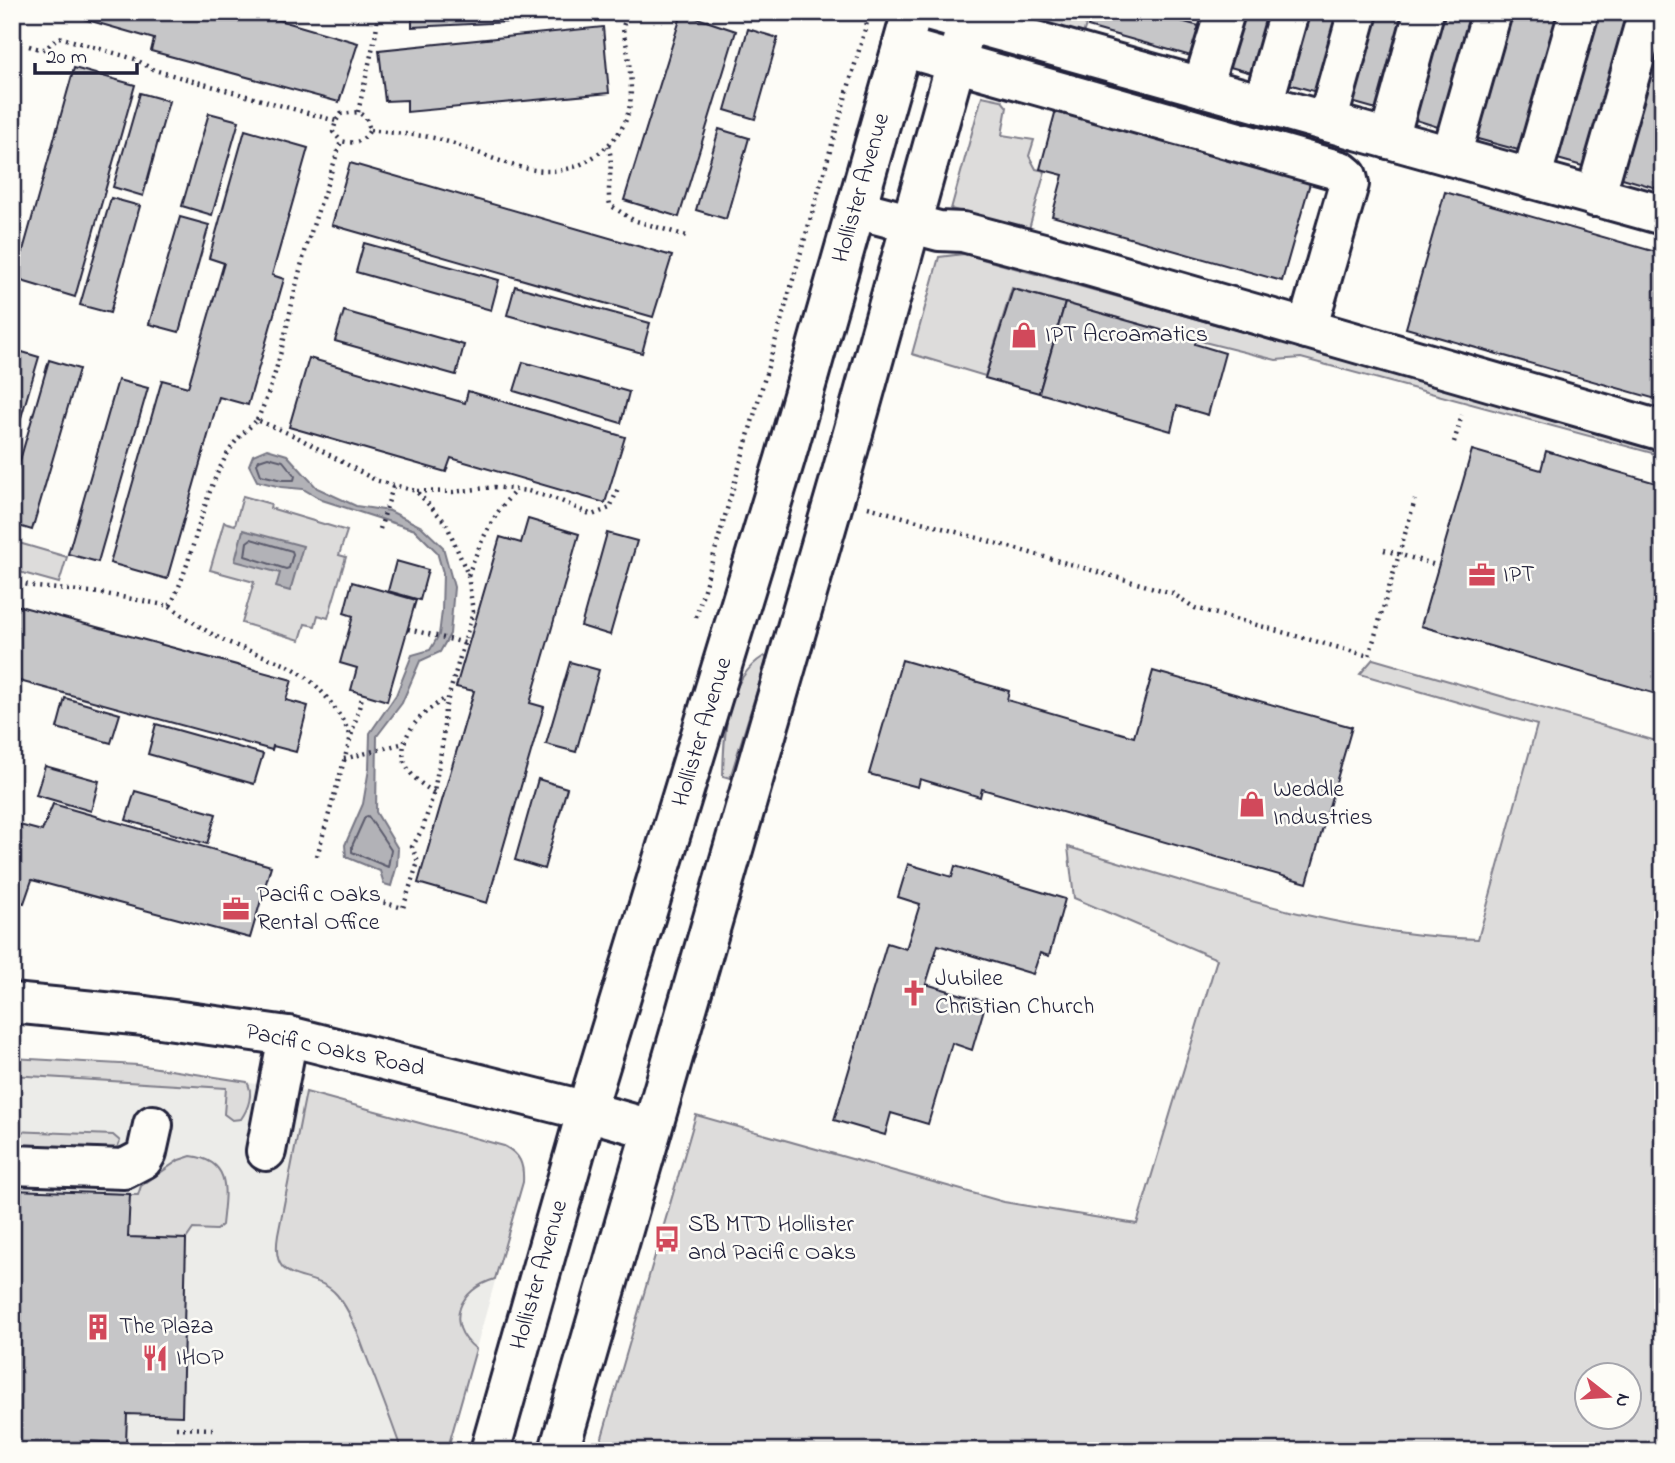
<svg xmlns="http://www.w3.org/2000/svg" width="1675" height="1463" font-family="'Indie Flower',sans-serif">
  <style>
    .built { fill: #ecece9 }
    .green { fill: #dddcdb; stroke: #807f8b; stroke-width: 2; fill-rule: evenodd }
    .water { fill: #b2b2b7; stroke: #787885; stroke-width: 2 }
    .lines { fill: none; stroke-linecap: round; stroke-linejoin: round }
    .shore { stroke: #5c5c6d; stroke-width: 2 }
    .building { fill: #c6c6c8; stroke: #22223b; stroke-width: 2 }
    .minor-casing { stroke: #22223b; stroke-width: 44 }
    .major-casing { stroke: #22223b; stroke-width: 44 }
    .path { stroke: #22223b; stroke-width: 4.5; stroke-dasharray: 2 5; stroke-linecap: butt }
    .minor { stroke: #fdfcf7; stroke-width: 38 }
    .major { stroke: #fdfcf7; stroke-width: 38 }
    .labels { text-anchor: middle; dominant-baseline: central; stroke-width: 5; stroke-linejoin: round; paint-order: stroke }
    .street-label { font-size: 24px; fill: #22223b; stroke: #fdfcf7 }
    .poi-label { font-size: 24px; fill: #22223b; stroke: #fdfcf7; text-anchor: start }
  </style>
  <rect width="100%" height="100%" fill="#fdfcf7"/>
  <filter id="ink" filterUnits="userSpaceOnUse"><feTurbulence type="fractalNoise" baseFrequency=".0143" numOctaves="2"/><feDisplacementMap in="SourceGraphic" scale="14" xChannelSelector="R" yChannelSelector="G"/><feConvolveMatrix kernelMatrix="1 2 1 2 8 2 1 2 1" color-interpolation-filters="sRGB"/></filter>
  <g filter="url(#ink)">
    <polygon class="built" points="12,1058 138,1065 306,1092 504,1146 514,1151 521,1160 524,1169 523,1182 447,1451 12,1451"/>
    <g class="green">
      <polygon points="1007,12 1090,12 1082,37 1006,14"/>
      <polygon points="982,96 1001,100 1007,107 1002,135 1034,140 1029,156 1036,169 1045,171 1029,229 951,209"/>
      <polygon points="964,254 1663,449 1663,456 1301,358 1276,360 1196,340 1012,288 985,376 912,354 939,257"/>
      <polygon points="243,496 271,504 270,508 347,531 339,555 346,557 328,618 318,615 315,626 305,624 300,640 242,623 254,582 210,570 224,522 235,525"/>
      <polygon points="12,541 67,557 59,583 12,570"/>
      <path d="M764,656L767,658L730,778L723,776C724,735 725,680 764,656Z"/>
      <path d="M1373,659L1663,743V1451H598L696,1115L1004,1202L1137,1224L1217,959L1074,898L1068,847C1202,886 1337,935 1478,939L1537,725L1360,674ZM1588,1376H1630V1418H1588Z"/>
      <path d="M12,1058L138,1065L247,1082C254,1093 248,1109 241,1119L232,1120L224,1114L226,1088L12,1075Z"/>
      <path d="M306,1092L504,1146C520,1154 524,1164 523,1182L495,1279C460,1289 443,1323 476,1349L447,1451H400L399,1443C389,1415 378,1386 367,1358C359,1337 352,1313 337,1295C313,1267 269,1290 278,1235Z"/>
      <polygon points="12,1131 113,1135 120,1141 117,1148 112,1149 12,1145"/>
      <path d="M191,1156C233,1161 225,1193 222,1225L216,1230L193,1229L184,1242L126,1241L127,1195H138L141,1186L179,1160Z"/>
    </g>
    <g class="water">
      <polygon points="267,449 287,455 317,488 356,506 390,511 422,527 443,547 454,587 450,634 440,652 420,661 402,703 377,736 376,812 398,849 397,865 391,886 384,884 380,871 346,857 345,845 363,804 369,769 370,733 396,695 412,655 430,650 439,635 442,611 443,573 437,552 415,530 322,500 303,489 281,487 257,481 249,465 253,455"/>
      <polygon points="243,530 303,546 290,591 276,587 280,573 235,561"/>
    </g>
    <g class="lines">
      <g class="shore">
        <polygon points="268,457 283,461 295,476 294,480 282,480 261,475 257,464 259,460"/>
        <polygon points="251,539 292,551 293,554 289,568 286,569 245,556 247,542"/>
        <polygon points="368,816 391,850 388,867 352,852 352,846 365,817"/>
      </g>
    </g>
    <g class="building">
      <polygon points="86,12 251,12 358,43 339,102 151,51 154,39 84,19"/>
      <polygon points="412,12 509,12 510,22 412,27"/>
      <polygon points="1093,12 1148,12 1199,26 1191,56 1088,27"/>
      <polygon points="1238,12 1272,12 1255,74 1223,65"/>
      <polygon points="1306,12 1340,12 1317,92 1285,83"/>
      <polygon points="1373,12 1408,12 1380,110 1348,101"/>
      <polygon points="1440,12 1474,12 1441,128 1410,118"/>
      <polygon points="1510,12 1561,12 1522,151 1474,138"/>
      <polygon points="1595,12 1630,12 1586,167 1554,158"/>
      <polygon points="682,13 736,31 679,217 624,200"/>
      <polygon points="1663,22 1663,190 1619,177"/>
      <polygon points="603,27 609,93 407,112 407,100 385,101 379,50"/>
      <polygon points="748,29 778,38 755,119 725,110"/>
      <polygon points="74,68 135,85 75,297 15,279"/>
      <polygon points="140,93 169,101 143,196 113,187"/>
      <polygon points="1058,102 1314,169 1282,281 1052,216 1063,175 1040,169"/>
      <polygon points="209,113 239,121 212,215 182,206"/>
      <polygon points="719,129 749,138 726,219 696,210"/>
      <polygon points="245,130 308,148 272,275 284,279 248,405 219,397 167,579 110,563 162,380 188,387 224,263 209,258"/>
      <polygon points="350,163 672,256 653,317 332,225"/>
      <polygon points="1445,192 1663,254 1663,401 1406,328"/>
      <polygon points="111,198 140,206 110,313 80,305"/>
      <polygon points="180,217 209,225 179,332 149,324"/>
      <polygon points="364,243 499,280 491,310 356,272"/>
      <polygon points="515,286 650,323 642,353 507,315"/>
      <polygon points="1013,289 1065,303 1039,393 985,378"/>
      <polygon points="1065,303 1196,340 1195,344 1225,353 1208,415 1177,406 1171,431 1039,393"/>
      <polygon points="344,311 464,345 456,375 335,341"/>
      <polygon points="12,349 39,357 12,448"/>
      <polygon points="309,358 465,403 468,391 625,437 605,503 451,458 446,472 289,427"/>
      <polygon points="49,360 79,369 32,530 12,524 12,488"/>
      <polygon points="523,362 629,392 621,423 514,391"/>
      <polygon points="118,380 148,388 98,562 68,554"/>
      <polygon points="1472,450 1541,470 1546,451 1663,485 1663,696 1421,626"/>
      <polygon points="528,519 579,534 530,703 544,707 487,903 418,883 474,691 456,687 500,537 521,543"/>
      <polygon points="607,533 637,541 610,635 581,626"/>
      <polygon points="396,561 428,570 420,600 388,591"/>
      <polygon points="352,582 416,600 387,701 351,690 357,668 340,663 353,616 344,613"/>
      <polygon points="12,604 292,680 286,700 308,706 296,752 273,746 272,750 12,679"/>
      <polygon points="902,660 1009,691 1007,700 1134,737 1153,671 1352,727 1307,883 982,789 980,797 920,779 918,787 869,774"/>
      <polygon points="570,662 599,670 576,752 546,744"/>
      <polygon points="65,698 120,714 111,743 57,728"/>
      <polygon points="156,724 263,754 254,784 148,754"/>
      <polygon points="45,766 99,781 91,811 36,795"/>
      <polygon points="538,779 567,788 544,869 515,860"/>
      <polygon points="135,791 216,814 207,844 126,820"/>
      <polygon points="53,804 271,866 250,938 32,880 24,903 12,900 12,823 42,831"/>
      <polygon points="908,864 952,877 955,866 1065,899 1049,956 1040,953 1033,974 938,945 926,984 986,1002 972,1050 952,1043 928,1124 891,1113 885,1135 834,1120 887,943 906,949 920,904 898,897"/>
      <polygon points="12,1190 130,1194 128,1237 186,1239 182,1416 127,1414 126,1443 83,1441 83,1451 12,1451"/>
    </g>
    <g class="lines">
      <g class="minor-casing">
        <g id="minor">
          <polyline points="931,12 1663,215"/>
          <polyline points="902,47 1341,171 1347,176 1349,184 1307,329"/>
          <polyline points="1202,87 1225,12"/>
          <polyline points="1263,104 1289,12"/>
          <polyline points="1327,122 1358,12"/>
          <polyline points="1389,139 1424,12"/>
          <polyline points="1451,156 1492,12"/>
          <polyline points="1531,179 1579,12"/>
          <polyline points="1595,197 1648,12"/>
          <polyline points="856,209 939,231 963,232 1043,253 1663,431"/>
          <polyline points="12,1003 145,1016 288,1036 587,1111 651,1129"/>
          <polyline points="266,1151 288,1036"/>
          <polyline points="12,1165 124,1169 143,1159 147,1152 153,1125"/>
        </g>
      </g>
      <g class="major-casing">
        <g id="major">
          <polyline points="490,1451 592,1092 785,459 912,12"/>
          <polyline points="559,1451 841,476 970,12"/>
        </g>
      </g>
      <g class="path">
        <path d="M29,46C51,53 44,47 59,37L135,59L154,70L336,121"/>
        <polyline points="358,112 376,33 378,12"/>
        <path d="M370,130C391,133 413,134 434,138C486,150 541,192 592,158C607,148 621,134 627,117C634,96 630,70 627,48C626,41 623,33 623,27C624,22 628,16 630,12"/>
        <path d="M608,146C615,163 606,185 610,205L633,220L690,237"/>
        <path d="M257,420C280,373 287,320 300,270C311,227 328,184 341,141C355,144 362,143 370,130L366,118L358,112L341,114L336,121L333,132L341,141"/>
        <polyline points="1454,442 1462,415"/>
        <polyline points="417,491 453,492 494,487 528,491 559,500 592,515 610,508 618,488"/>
        <polyline points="868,507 1172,593 1195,608 1369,656 1415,500"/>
        <polyline points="380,529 393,487"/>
        <polyline points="1384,550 1436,565"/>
        <path d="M468,575C480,543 492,515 516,490"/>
        <path d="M12,581L37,587L100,593L170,606C196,556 200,496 231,448C237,438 248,429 257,420L297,437L375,480L416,491L446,523L468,575L473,612L445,709L443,740L434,792L423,828L412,847L418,862L403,908L382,902"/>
        <path d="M170,606C188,619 205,631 225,641C245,650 266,656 286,665C316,678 337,708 351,736"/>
        <polyline points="696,617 870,12"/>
        <polyline points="408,629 465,643"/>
        <polyline points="344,759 404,743"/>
        <path d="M434,792C381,763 404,721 447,698"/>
        <polyline points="317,856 363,694"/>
        <polyline points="176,1428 213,1429"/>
      </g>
      <use href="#minor" class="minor"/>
      <use href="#major" class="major"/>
    </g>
  </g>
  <defs>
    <g id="shop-bare" transform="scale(2.1)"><path d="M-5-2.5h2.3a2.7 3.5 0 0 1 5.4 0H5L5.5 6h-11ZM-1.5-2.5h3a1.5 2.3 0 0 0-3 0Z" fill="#d1495b" stroke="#fdfcf7" stroke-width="2.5" paint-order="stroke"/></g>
    <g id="office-bare" transform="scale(2.1)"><path d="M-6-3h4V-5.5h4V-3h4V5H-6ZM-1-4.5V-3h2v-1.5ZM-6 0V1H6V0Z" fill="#d1495b" stroke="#fdfcf7" stroke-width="2.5" paint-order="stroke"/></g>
    <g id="church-bare" transform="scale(2.1)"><path d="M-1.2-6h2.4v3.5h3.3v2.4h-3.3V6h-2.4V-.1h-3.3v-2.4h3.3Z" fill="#d1495b" stroke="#fdfcf7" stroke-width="2.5" paint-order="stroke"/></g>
    <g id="bus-bare" transform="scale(2.1)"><path d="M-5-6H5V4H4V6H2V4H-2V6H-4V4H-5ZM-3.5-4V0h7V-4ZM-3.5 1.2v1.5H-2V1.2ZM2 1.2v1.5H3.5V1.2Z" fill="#d1495b" stroke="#fdfcf7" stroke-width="2.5" paint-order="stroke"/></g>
    <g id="building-bare" transform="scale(2.1)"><path d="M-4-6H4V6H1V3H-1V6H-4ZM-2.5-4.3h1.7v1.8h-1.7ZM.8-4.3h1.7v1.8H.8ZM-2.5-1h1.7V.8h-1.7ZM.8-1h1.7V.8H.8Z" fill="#d1495b" stroke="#fdfcf7" stroke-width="2.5" paint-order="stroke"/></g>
    <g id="restaurant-bare" transform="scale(2.1)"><path d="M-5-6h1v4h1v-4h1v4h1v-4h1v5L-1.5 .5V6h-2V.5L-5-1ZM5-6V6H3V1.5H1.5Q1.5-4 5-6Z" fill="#d1495b" stroke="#fdfcf7" stroke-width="2.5" paint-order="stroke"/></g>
  </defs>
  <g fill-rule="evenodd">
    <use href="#shop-bare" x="1024" y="335"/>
    <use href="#office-bare" x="1482" y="575"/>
    <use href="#shop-bare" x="1252" y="804"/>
    <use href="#office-bare" x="236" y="909"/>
    <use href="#church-bare" x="914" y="993"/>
    <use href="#bus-bare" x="667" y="1239"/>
    <use href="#building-bare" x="98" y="1327"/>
    <use href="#restaurant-bare" x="155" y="1358"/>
  </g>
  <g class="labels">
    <g class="street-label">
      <text transform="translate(862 188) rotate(-74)">Hollister Avenue</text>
      <text transform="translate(703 732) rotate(-73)">Hollister Avenue</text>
      <text transform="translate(335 1051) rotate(12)">Pacific Oaks Road</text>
      <text transform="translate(540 1275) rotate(-74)">Hollister Avenue</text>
    </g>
    <g class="poi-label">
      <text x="1045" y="335">IPT Acroamatics</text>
      <text x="1503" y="575">IPT</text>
      <text x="1273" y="790">Weddle<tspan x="1273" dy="28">Industries</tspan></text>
      <text x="257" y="895">Pacific Oaks<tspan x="257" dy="28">Rental Office</tspan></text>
      <text x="935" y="979">Jubilee<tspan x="935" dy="28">Christian Church</tspan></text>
      <text x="688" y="1225">SB MTD Hollister<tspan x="688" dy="28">and Pacific Oaks</tspan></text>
      <text x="119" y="1327">The Plaza</text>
      <text x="176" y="1358">IHOP</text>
    </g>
  </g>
  <rect width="1675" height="1463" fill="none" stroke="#fdfcf7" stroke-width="42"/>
  <rect x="21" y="21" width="1633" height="1421" fill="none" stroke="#22223b" stroke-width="2.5" filter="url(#ink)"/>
  <g transform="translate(1608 1396) rotate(107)"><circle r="33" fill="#fdfcf7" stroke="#a5a5ac" stroke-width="2"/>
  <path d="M0-5L12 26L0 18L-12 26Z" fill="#d1495b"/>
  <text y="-10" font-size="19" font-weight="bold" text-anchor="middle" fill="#22223b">N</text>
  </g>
  <path d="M35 63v10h102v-10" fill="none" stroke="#22223b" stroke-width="3.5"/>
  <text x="46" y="63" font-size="21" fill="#22223b" stroke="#fdfcf7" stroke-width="5" paint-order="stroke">20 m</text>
</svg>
